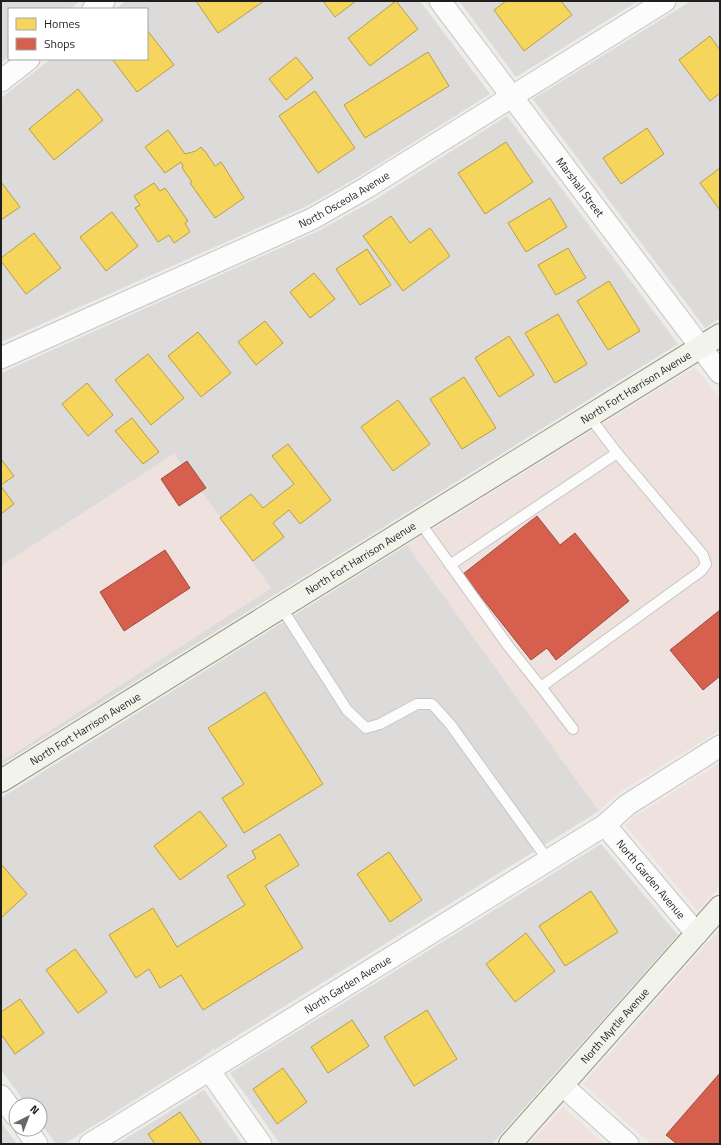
<svg xmlns="http://www.w3.org/2000/svg" width="721" height="1145" font-family="'Titillium Web',sans-serif">
  <style>
    .residential { fill: #dddbd9 }
    .commercial { fill: #efe1de }
    .homes { fill: #f6d55c; stroke: #b69e4a }
    .shops { fill: #d6604d; stroke: #9f4c3f }
    .lines { fill: none; stroke-linecap: round; stroke-linejoin: round }
    .lane-casing { stroke: #c6c6c4; stroke-width: 12 }
    .street-casing { stroke: #c6c6c4; stroke-width: 23 }
    .secondary-casing { stroke: #949780; stroke-width: 24 }
    .lane { stroke: #fcfcfc; stroke-width: 10 }
    .street { stroke: #fcfcfc; stroke-width: 21 }
    .secondary { stroke: #f2f4eb; stroke-width: 22 }
    .labels { text-anchor: middle; dominant-baseline: central; stroke-width: 4; stroke-linejoin: round; paint-order: stroke }
    .street-label { font-size: 11px; fill: #1f1f1f; stroke: #fff }
  </style>
  <rect width="100%" height="100%" fill="#eeece8"/>
  <g class="residential">
    <polygon points="1,1 80,1 70,9 9,9 9,56 1,63"/>
    <polygon points="126,1 420,1 490,94 360,176 307,206 1,342 1,98 51,59 147,59 147,9 116,9"/>
    <polygon points="459,1 638,1 516,77"/>
    <polygon points="691,1 720,1 720,318 705,328 533,99"/>
    <polygon points="507,116 678,344 1,765 1,762 271,588 174,454 1,566 1,373 316,232 373,201"/>
    <polygon points="407,545 599,811 214,1050 213,1049 202,1058 64,1144 56,1144 40,1122 40,1105 27,1105 1,1070 1,798"/>
    <polygon points="601,844 678,935 492,1144 280,1144 230,1073"/>
    <polygon points="204,1090 242,1144 117,1144"/>
    <polygon points="1,1122 17,1144 1,1144"/>
  </g>
  <g class="commercial">
    <polygon points="695,367 720,399 720,730 620,792 599,811 407,545"/>
    <polygon points="174,454 271,588 1,762 1,566"/>
    <polygon points="720,763 720,886 698,911 625,825 635,816"/>
    <polygon points="720,928 720,1144 651,1144 583,1084 707,943 717,934 717,932"/>
    <polygon points="563,1107 604,1144 529,1144"/>
  </g>
  <g class="homes">
    <polygon points="196,1 264,1 218,33"/>
    <polygon points="323,1 356,1 335,17"/>
    <polygon points="396,1 418,29 370,66 348,38"/>
    <polygon points="506,1 561,1 572,15 524,51 494,10"/>
    <polygon points="147,30 174,65 137,92 112,59 147,59"/>
    <polygon points="710,36 720,50 720,93 710,101 679,60"/>
    <polygon points="428,52 449,86 365,138 344,105"/>
    <polygon points="296,57 313,78 286,100 269,79"/>
    <polygon points="78,89 103,120 54,160 29,129"/>
    <polygon points="315,91 355,148 318,173 279,116"/>
    <polygon points="647,128 664,154 621,184 603,158"/>
    <polygon points="168,130 185,154 196,151 201,147 204,151 205,151 215,166 221,162 244,198 215,218 190,183 192,182 182,168 183,166 181,162 165,173 145,147"/>
    <polygon points="506,142 533,182 485,214 458,173"/>
    <polygon points="720,168 720,210 700,183"/>
    <polygon points="1,182 20,207 1,220"/>
    <polygon points="154,183 160,191 165,188 188,221 185,223 190,232 174,243 169,235 158,242 135,208 140,205 134,196"/>
    <polygon points="550,198 567,227 526,252 508,223"/>
    <polygon points="112,212 138,246 106,271 80,237"/>
    <polygon points="391,216 410,243 430,228 450,256 403,291 363,236"/>
    <polygon points="34,233 61,268 26,294 1,261 1,258"/>
    <polygon points="568,248 586,278 556,295 538,265"/>
    <polygon points="367,249 391,285 360,305 336,269"/>
    <polygon points="314,273 335,299 310,318 290,292"/>
    <polygon points="609,281 640,331 608,350 577,301"/>
    <polygon points="558,314 587,364 555,383 525,333"/>
    <polygon points="265,321 283,343 256,365 238,342"/>
    <polygon points="198,332 231,373 201,397 168,356"/>
    <polygon points="509,336 534,375 499,397 475,358"/>
    <polygon points="148,354 184,398 151,425 115,380"/>
    <polygon points="464,377 496,428 462,449 430,399"/>
    <polygon points="87,383 113,415 88,436 62,404"/>
    <polygon points="398,400 430,444 393,471 361,427"/>
    <polygon points="132,418 159,452 143,464 115,431"/>
    <polygon points="288,444 331,500 300,524 289,510 273,523 284,537 253,561 220,518 251,494 263,508 294,484 272,456"/>
    <polygon points="1,459 14,476 1,485"/>
    <polygon points="1,486 14,504 1,514"/>
    <polygon points="265,692 323,784 244,833 222,798 244,784 208,728"/>
    <polygon points="200,811 227,846 180,880 154,846"/>
    <polygon points="280,834 299,865 265,886 303,948 203,1010 181,975 160,988 149,969 136,978 109,935 153,908 177,947 245,905 227,876 256,858 252,851"/>
    <polygon points="389,852 422,900 390,922 357,874"/>
    <polygon points="1,864 27,894 1,918"/>
    <polygon points="591,891 618,932 565,966 539,926"/>
    <polygon points="526,933 555,971 515,1002 486,964"/>
    <polygon points="75,949 107,992 78,1013 46,970"/>
    <polygon points="20,999 44,1033 15,1054 1,1034 1,1012"/>
    <polygon points="427,1010 457,1059 414,1086 384,1037"/>
    <polygon points="352,1020 369,1046 328,1073 311,1047"/>
    <polygon points="283,1068 307,1102 277,1124 253,1089"/>
    <polygon points="180,1112 202,1144 155,1144 148,1134"/>
  </g>
  <g class="shops">
    <polygon points="187,461 206,488 179,506 161,479"/>
    <polygon points="537,516 560,545 575,533 629,601 556,660 547,648 531,660 463,574"/>
    <polygon points="165,550 190,588 124,631 100,592"/>
    <polygon points="720,610 720,676 703,690 670,650"/>
    <polygon points="720,1073 720,1144 677,1144 666,1135"/>
  </g>
  <g class="lines">
    <g class="lane-casing">
      <g id="lane">
        <polyline points="419,521 509,647 541,687"/>
        <polyline points="450,565 617,453"/>
        <polyline points="281,607 347,710 366,728 380,724 417,704 432,704 450,724 548,860"/>
        <polyline points="573,729 541,687 701,571 706,564 703,555 617,453 589,416"/>
      </g>
    </g>
    <g class="street-casing">
      <g id="street">
        <path id="s1" d="M440,1L720,373"/>
        <polyline points="93,9 104,1"/>
        <polyline points="1,81 29,59"/>
        <path id="s2" d="M1,358L312,219L366,188L665,1"/>
        <path id="s3" d="M605,825L697,934"/>
        <polyline points="209,1070 261,1144"/>
        <polyline points="563,1086 628,1144"/>
        <polyline points="1,1096 16,1116"/>
        <polyline points="26,1129 37,1144"/>
        <path id="s4" d="M90,1144L605,825L627,805L720,746"/>
      </g>
    </g>
    <g class="secondary-casing">
      <g id="secondary">
        <path id="s5" d="M1,781L720,335"/>
        <path id="s6" d="M510,1144L720,907"/>
      </g>
    </g>
    <use href="#lane" class="lane"/>
    <use href="#street" class="street"/>
    <use href="#secondary" class="secondary"/>
  </g>
  <g class="labels">
    <g class="street-label">
      <text stroke="none"><textPath href="#s1" startOffset="233">Marshall Street</textPath></text>
      <text stroke="none"><textPath href="#s2" startOffset="378">North Osceola Avenue</textPath></text>
      <text stroke="none"><textPath href="#s5" startOffset="747">North Fort Harrison Avenue</textPath></text>
      <text stroke="none"><textPath href="#s5" startOffset="423">North Fort Harrison Avenue</textPath></text>
      <text stroke="none"><textPath href="#s5" startOffset="99">North Fort Harrison Avenue</textPath></text>
      <text stroke="none"><textPath href="#s3" startOffset="71">North Garden Avenue</textPath></text>
      <text stroke="none"><textPath href="#s4" startOffset="303">North Garden Avenue</textPath></text>
      <text stroke="none"><textPath href="#s6" startOffset="158">North Myrtle Avenue</textPath></text>
    </g>
  </g>
  <rect width="721" height="1145" fill="none" stroke="#1f1f1f" stroke-width="4"/>
  <rect x="8" y="8" width="140" height="52" fill="#ffffff" stroke="#a5a5a5"/>
  <rect x="16" y="18" width="20" height="12" fill="#f6d55c" stroke="#a5a5a5"/>
  <text x="44" y="28" font-size="12" fill="#1f1f1f">Homes</text>
  <rect x="16" y="38" width="20" height="12" fill="#d6604d" stroke="#a5a5a5"/>
  <text x="44" y="48" font-size="12" fill="#1f1f1f">Shops</text>
  <g transform="translate(28 1117) rotate(42)"><circle r="19" fill="#ffffff" stroke="#a5a5a5"/>
  <path d="M0-3L7 15L0 10L-7 15Z" fill="#676765"/>
  <text y="-6" font-size="11" font-weight="bold" text-anchor="middle" fill="#1f1f1f">N</text>
  </g>
</svg>
